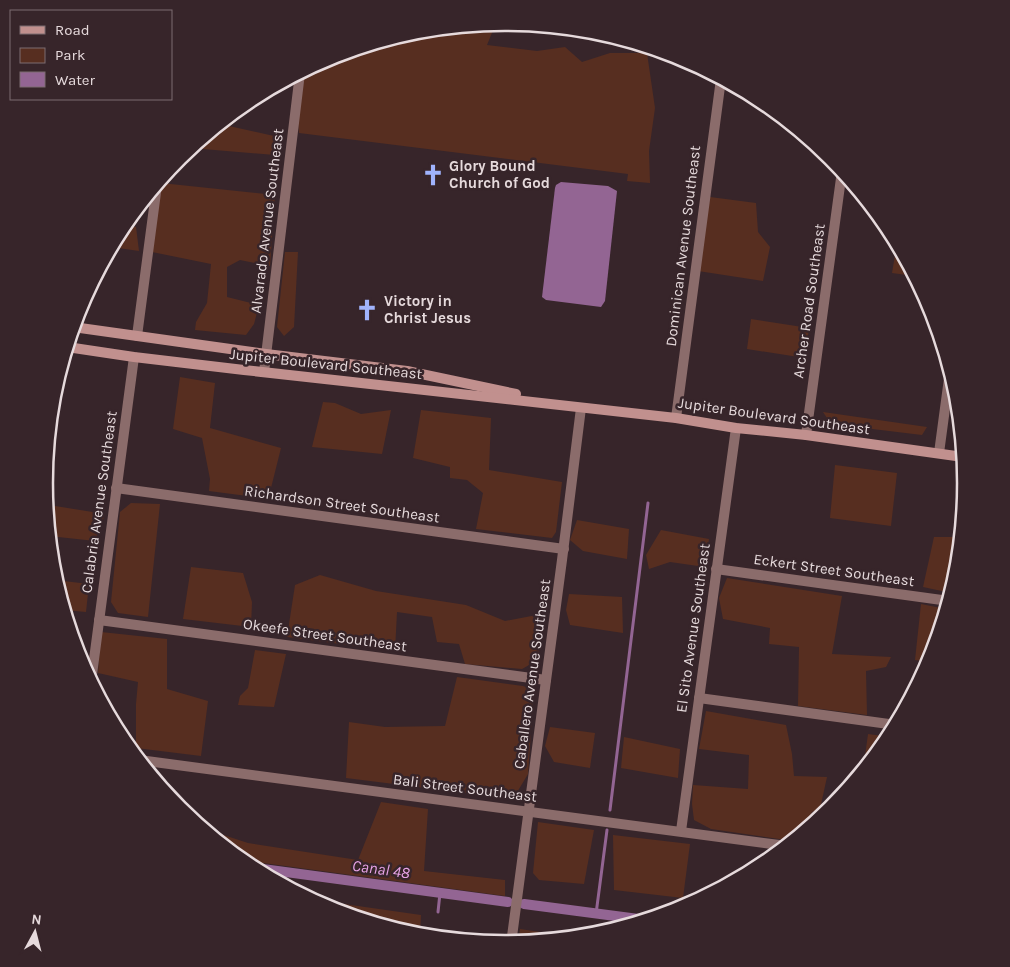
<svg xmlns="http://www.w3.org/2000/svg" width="1010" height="967" font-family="Karla,sans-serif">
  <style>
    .green { fill: #572e20 }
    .water { fill: #936593 }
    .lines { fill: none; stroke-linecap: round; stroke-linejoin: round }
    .stream { stroke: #936593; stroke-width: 3 }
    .canal { stroke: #936593; stroke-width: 10 }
    .street { stroke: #8b6c6b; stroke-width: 10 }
    .secondary { stroke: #c1908e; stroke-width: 10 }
    .labels { text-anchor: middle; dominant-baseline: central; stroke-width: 5; stroke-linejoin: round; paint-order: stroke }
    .poi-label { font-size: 15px; font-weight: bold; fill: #e6dadc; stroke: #37252a; text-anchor: start }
    .street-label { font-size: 15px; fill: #e6dadc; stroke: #37252a }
    .water-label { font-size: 16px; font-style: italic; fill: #e7a3e6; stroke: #37252a }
    .rim { fill: none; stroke: #e6dadc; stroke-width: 2.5 }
  </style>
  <rect width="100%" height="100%" fill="#37252a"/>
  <g class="green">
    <polygon points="496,23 487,45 537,51 565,47 582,62 610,53 647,53 655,108 649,151 650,183 627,181 628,174 299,133 298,124 305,70 329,57 415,31"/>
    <polygon points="227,118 229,126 274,136 275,155 191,148"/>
    <polygon points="161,183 275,195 270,266 240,260 227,267 227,297 259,305 254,324 246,335 195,330 196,322 207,303 211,264 152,252"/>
    <polygon points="710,197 756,203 758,232 770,247 763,281 698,271"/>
    <polygon points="125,224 136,227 139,251 111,247"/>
    <polygon points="897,243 914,276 892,273"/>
    <polygon points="285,252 298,252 294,327 284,336 277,327"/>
    <polygon points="751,319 809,328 805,358 747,349"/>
    <polygon points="180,377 215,383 210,428 281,448 270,492 255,497 209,491 210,479 202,438 173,429"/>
    <polygon points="323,402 335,403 361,414 391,410 382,454 312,447"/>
    <polygon points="421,410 491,418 489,470 562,482 556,532 552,538 476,529 483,493 467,480 450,478 450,467 413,458"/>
    <polygon points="823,412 927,427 922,435 831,424"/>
    <polygon points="835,465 897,473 891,526 830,518"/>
    <polygon points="131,503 160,504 148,617 118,613 111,602 120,512"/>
    <polygon points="49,505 105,514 95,541 49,536 47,516"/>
    <polygon points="577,520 629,529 627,559 583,551 570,540"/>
    <polygon points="661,530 709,539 705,567 670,562 649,569 646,555"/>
    <polygon points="934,537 961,537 957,574 951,593 923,587"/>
    <polygon points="191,567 243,573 252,602 251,627 183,619"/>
    <polygon points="320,575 376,591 466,605 505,621 542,614 538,660 522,669 465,664 459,644 437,642 432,617 397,612 395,651 287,637 295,585"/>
    <polygon points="727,578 842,596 832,654 891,657 886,667 866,671 867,715 798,706 799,647 769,644 770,628 723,619 719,598"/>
    <polygon points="55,580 89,584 86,612 64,610"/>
    <polygon points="569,594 622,597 623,633 570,625 566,610"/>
    <polygon points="921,604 946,609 930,662 915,660"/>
    <polygon points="101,632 167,639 167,689 208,701 201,756 136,748 136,704 138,682 98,673"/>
    <polygon points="255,650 286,654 274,707 238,705 240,696 248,688"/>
    <polygon points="457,677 523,686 534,690 528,774 513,799 346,778 349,722 385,727 445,726"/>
    <path d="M706,711L786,725L792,754L794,776L827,777L820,809L812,812C805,828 804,837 786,840L711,829L694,820L692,804L693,785L748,789L749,755L699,749Z"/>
    <polygon points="550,727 595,733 590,768 554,762 545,746"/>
    <polygon points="868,734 890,737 863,771"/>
    <polygon points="624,737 680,749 678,778 621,768"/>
    <polygon points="381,802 428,809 424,871 505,880 505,896 241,860 202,828 248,843 358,860"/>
    <polygon points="538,822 594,830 584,884 539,880 533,873"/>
    <polygon points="613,835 690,844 683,898 614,890"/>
    <polygon points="309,899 421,915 420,936 328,909"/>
    <polygon points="520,929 554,934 554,940 518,943"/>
  </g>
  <polygon class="water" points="561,182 608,186 617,191 605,301 601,307 546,300 542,297 555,188 556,185"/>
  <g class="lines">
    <g class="stream">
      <polyline points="610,810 648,503"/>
      <polyline points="438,912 440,893"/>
      <polyline points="596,914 607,830"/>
      <polyline points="435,938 435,932"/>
    </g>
    <g class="canal">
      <polyline points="249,867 508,902"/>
      <polyline points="524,904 646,920"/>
    </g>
    <g class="street">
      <polyline points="137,336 157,185"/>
      <polyline points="264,372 300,73"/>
      <polyline points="676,418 721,79"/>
      <polyline points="806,435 842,171"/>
      <polyline points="939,453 950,371"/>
      <polyline points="116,488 564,549"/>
      <polyline points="716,569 949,601"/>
      <polyline points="99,620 546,680"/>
      <polyline points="91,682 134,357"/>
      <polyline points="699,698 896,725"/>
      <polyline points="139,760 787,846"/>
      <polyline points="681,831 736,428"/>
      <polyline points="511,944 562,560 581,408"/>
    </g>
    <g class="secondary">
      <polyline points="73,327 266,354 407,371 516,394"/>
      <polyline points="67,347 134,357 244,370 676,418 736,428 806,435 963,457"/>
    </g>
  </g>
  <defs>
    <g id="church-bare" transform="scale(1.725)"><path d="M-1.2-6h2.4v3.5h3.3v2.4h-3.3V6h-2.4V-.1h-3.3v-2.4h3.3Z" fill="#a0b3fd" stroke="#37252a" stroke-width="2.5" paint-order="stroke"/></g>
  </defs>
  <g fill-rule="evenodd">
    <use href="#church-bare" x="433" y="175"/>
    <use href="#church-bare" x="367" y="310"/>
  </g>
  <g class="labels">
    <g class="poi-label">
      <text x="449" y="166">Glory Bound<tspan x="449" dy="17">Church of God</tspan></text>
      <text x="384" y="301">Victory in<tspan x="384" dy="17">Christ Jesus</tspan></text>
    </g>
    <g class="street-label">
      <text transform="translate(267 221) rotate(-83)">Alvarado Avenue Southeast</text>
      <text transform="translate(683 246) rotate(-83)">Dominican Avenue Southeast</text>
      <text transform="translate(809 301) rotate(-82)">Archer Road Southeast</text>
      <text transform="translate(326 364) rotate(6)">Jupiter Boulevard Southeast</text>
      <text transform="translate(774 416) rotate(8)">Jupiter Boulevard Southeast</text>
      <text transform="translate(99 502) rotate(-82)">Calabria Avenue Southeast</text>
      <text transform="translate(342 504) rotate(8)">Richardson Street Southeast</text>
      <text transform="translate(834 570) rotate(8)">Eckert Street Southeast</text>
      <text transform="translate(693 628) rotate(-82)">El Sito Avenue Southeast</text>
      <text transform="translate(325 635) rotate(8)">Okeefe Street Southeast</text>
      <text transform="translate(532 674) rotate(-82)">Caballero Avenue Southeast</text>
      <text transform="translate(465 788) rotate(7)">Bali Street Southeast</text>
    </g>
    <g class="water-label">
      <text transform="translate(381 869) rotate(8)">Canal 48</text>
    </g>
  </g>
  <path d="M0 0H1010V967H0ZM53 483a452 452 0 1 1 904 0a452 452 0 1 1-904 0Z" fill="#37252a" fill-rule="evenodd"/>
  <path class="rim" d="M53 483a452 452 0 1 1 904 0a452 452 0 1 1-904 0Z"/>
  <rect x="10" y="10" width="162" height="90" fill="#37252a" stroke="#7d6d71"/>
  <rect x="20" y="26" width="25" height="8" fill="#c1908e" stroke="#7d6d71"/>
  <text x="55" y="35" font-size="15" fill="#e6dadc">Road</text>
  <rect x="20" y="48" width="25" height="15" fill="#572e20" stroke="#7d6d71"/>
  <text x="55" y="60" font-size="15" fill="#e6dadc">Park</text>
  <rect x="20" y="72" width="25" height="15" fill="#936593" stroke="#7d6d71"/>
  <text x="55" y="85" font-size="15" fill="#e6dadc">Water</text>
  <g transform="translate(35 932) rotate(7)" stroke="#37252a" stroke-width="4" paint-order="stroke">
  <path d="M0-4L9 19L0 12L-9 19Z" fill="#e6dadc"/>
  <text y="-8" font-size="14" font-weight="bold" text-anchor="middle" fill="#e6dadc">N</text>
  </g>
</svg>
